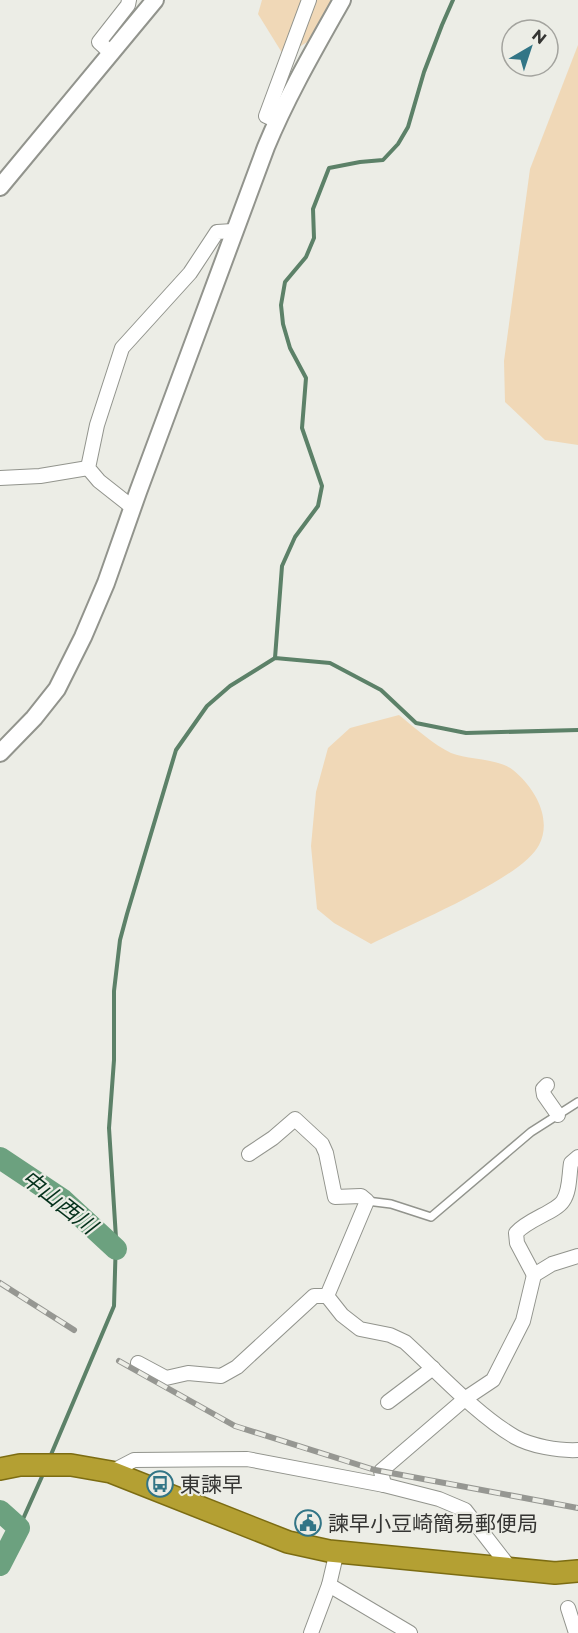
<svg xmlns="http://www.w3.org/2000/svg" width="578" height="1633" font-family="Montserrat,'Noto Sans JP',sans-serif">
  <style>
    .green { fill: #f0d8b7 }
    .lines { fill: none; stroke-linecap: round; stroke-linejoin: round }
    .stream { stroke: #5c8168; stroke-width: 4 }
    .river { stroke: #6ca17f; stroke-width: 22 }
    .service-casing { stroke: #92948d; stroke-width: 10 }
    .minor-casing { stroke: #92948d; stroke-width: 16 }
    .tertiary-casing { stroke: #92948d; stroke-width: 20 }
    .trunk-casing { stroke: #7c6c12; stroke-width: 24 }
    .service { stroke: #fff; stroke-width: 7 }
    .minor { stroke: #fff; stroke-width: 14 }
    .tertiary { stroke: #fff; stroke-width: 16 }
    .trunk { stroke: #b4a033; stroke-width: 21 }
    .rail-casing { stroke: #969792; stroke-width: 6 }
    .rail { stroke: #ecede6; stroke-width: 4; stroke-dasharray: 11; stroke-linecap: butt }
    .labels { text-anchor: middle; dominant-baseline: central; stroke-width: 4.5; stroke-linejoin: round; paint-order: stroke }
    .poi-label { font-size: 21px; fill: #353533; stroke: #ecede6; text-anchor: start }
    .water-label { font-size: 22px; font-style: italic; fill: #05321c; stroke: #ecede6 }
  </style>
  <rect width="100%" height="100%" fill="#ecede6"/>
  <g class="green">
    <polygon points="262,0 347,0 324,32 284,56 258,14"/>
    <polygon points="578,45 578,445 545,440 505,402 504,361 530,169"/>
    <path d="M399,715C414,727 434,745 451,753C468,760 498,758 513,770C534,787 553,818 539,845C523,878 407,926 371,944L334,923L317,909L311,846L316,792L328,748L350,728Z"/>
  </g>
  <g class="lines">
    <g class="stream">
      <polyline points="275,658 282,566 295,537 318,506 322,486 302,428 306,378 290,348 283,324 281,305 285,282 306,257 314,238 313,209 329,168 360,162 383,160 398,144 408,127 424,72 442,25 453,0"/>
      <polyline points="50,1457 114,1306 116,1238 109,1128 114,1060 114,991 120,940 127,914 176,750 207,706 230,686 275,658 330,663 381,690 416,723 466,733 578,730"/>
      <polyline points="19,1528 44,1472"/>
    </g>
    <g class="river">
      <polyline points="0,1158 63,1200 116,1249"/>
      <polyline points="0,1511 19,1528 0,1565"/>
    </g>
    <g class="service-casing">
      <polyline id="service" points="367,1201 391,1204 431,1217 531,1132 578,1102"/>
    </g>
    <g class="minor-casing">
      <g id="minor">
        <polyline points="111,53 99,42 128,5 129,0"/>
        <polyline points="277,121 266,116 309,0"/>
        <polyline points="0,478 40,476 88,468"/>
        <polyline points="132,507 99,481 88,468 97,425 122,348 190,273 217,232 233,231"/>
        <polyline points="547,1085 543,1089 544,1095 558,1115"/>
        <path d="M249,1154L273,1138L295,1119L322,1144L326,1153L335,1197L361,1196L367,1201L327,1296L342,1315L360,1329L390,1335L405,1342C438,1372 476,1414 515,1437C531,1446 559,1451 578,1450"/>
        <path d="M534,1275L517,1243L516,1233C528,1219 556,1212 563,1201C570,1191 569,1175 571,1163L578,1157"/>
        <polyline points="138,1363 166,1378 188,1373 221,1376 237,1367 314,1296 327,1296"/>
        <polyline points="388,1402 433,1368"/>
        <polyline points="111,1472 134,1460 247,1459 384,1485 439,1499 465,1510 510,1568"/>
        <polyline points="384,1485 381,1471 466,1398 493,1380 523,1321 534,1275 552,1264 578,1256"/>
        <polyline points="329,1585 410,1633"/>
        <polyline points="568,1608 576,1633"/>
        <polyline points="311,1633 329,1585 337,1551"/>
      </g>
    </g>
    <g class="tertiary-casing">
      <g id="tertiary">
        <polyline points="0,187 155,0"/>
        <path d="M0,753L34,718L57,689L83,637L106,583L138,492L266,147C287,96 315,48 342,0"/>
      </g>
    </g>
    <g class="trunk-casing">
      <polyline id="trunk" points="0,1469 20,1465 71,1465 111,1472 288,1542 329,1551 555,1573 578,1571"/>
    </g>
    <use href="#service" class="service"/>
    <use href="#minor" class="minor"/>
    <use href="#tertiary" class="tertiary"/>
    <use href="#trunk" class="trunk"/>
    <g class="rail-casing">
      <g id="rail">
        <polyline points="0,1283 74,1330"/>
        <polyline points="119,1361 235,1426 375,1470 578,1508"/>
      </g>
    </g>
    <use href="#rail" class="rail"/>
  </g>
  <defs>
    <g id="bus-ring" transform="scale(1.35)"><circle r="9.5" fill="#ecede6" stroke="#327586" stroke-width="1.5"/><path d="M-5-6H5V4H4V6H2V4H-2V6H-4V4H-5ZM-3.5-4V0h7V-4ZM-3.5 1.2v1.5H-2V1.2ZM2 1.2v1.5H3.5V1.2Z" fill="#327586"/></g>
    <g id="civic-ring" transform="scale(1.35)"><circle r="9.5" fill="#ecede6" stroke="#327586" stroke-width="1.5"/><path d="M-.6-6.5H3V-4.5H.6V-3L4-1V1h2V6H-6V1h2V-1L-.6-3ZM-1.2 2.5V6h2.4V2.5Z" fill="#327586"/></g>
  </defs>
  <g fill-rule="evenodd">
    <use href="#bus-ring" x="160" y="1484"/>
    <use href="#civic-ring" x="308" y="1523"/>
  </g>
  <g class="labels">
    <g class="poi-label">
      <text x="180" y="1484">東諫早</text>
      <text x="328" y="1523">諫早小豆崎簡易郵便局</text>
    </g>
    <g class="water-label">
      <text transform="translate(59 1202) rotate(38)">中山西川</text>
    </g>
  </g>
  <g transform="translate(530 48) rotate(39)"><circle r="28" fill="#ecede6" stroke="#a3a39e" stroke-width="1.5"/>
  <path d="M0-4.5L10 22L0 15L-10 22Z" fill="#327586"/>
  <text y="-9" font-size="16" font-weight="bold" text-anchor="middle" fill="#353533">N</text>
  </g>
</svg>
